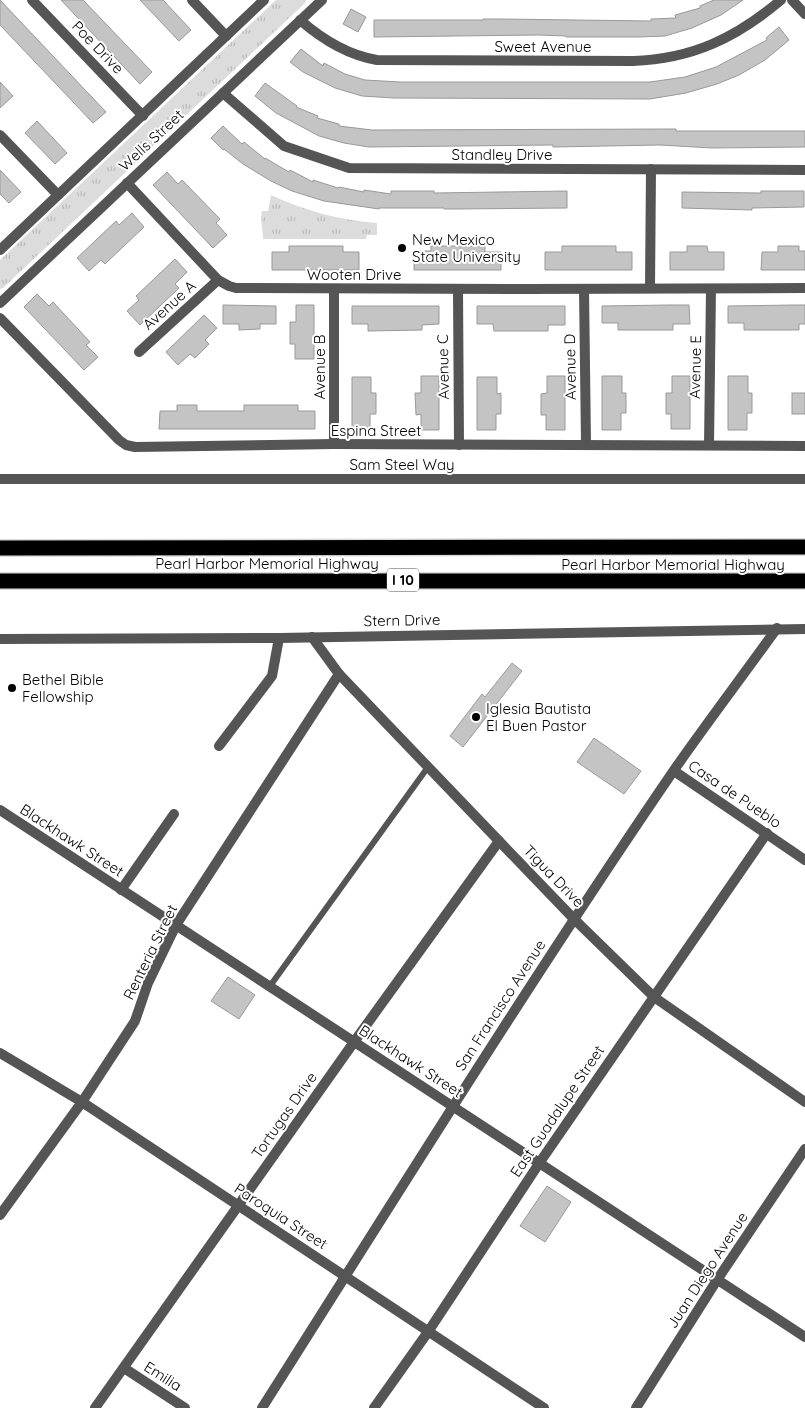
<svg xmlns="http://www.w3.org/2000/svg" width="805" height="1408" font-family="Quicksand,sans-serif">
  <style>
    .grass { fill: url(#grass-tufts) }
    .building { fill: #c4c4c4; stroke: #999 }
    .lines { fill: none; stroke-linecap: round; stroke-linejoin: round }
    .motorway-casing { stroke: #dbdbdb; stroke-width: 18 }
    .service { stroke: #555; stroke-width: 6 }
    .minor { stroke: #555; stroke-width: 10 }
    .tertiary { stroke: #555; stroke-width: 10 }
    .motorway { stroke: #000; stroke-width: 15 }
    .poi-dot { fill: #000; stroke: #fff; stroke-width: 2 }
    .labels { text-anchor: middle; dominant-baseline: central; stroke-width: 4; stroke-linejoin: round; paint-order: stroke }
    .shield { fill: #fff; stroke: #4c4c4c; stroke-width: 1 }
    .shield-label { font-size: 14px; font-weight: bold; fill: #000 }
    .street-label { font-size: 15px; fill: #000; stroke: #fff }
    .poi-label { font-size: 15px; fill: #000; stroke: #fff; text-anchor: start }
  </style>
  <defs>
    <pattern id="grass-tufts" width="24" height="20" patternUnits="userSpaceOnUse" patternTransform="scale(1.25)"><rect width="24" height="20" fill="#dcdcdc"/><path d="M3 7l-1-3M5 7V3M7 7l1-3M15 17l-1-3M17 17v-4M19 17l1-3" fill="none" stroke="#bbb"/></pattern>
  </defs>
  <rect width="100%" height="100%" fill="#fff"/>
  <g class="grass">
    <polygon points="276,0 306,0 305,3 3,288 0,289 0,260"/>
    <path d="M271,195C306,211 338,220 377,223V235H367L366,239H263C263,229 260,220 262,211H268Z"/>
  </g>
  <g class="building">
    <polygon points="0,0 106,112 93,123 0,25"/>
    <polygon points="61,0 83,0 152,72 140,84"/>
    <polygon points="140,0 163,0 191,30 179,41"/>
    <polygon points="714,0 743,0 721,15 692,28 665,36 639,37 566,37 566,36 539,35 374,37 374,20 483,20 483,19 500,19 651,21 651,19 676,18 675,15 700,8 700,6"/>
    <polygon points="351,9 366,17 358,32 343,24"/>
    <polygon points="779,27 789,40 765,60 739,75 717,84 686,93 650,99 394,98 362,96 335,88 303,72 290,62 301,49 323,66 324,63 345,74 365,80 400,82 650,82 685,77 716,67 767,40 766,38"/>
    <polygon points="0,82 13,96 0,108"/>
    <polygon points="265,83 297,106 296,107 318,116 317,118 339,124 339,126 372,130 676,129 676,131 805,131 805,147 712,148 660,145 553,147 553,145 369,147 344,143 319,136 276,113 255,96"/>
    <polygon points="37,121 67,153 55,164 25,133"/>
    <polygon points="223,126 242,144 244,142 265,159 265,158 289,172 290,170 313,182 313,180 338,188 339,187 364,192 364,190 391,194 391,191 434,191 434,193 567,191 567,208 456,209 444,209 444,208 379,208 379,209 324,201 292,191 271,181 243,164 224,149 223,150 211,138"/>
    <polygon points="0,170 21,192 9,203 0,194"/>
    <polygon points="167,172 178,184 182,180 220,219 216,223 227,235 213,248 153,185"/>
    <polygon points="761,191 804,191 804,207 752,208 752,210 682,208 682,192 761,193"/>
    <polygon points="132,213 144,227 105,264 101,260 89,271 77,258 116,221 119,225"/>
    <polygon points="289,246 343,246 343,252 359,252 359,270 272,270 272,252 289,252"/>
    <polygon points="431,246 485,246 485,252 501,252 501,270 414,270 414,251 431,251"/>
    <polygon points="562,246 616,246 616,252 632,252 632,270 545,270 545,252 562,252"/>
    <polygon points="687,246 707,246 708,252 724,252 724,270 670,270 670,252 687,252"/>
    <polygon points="778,246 799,246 799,251 805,251 805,270 761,270 762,252 778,252"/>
    <polygon points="175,259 187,272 175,284 179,288 140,325 127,311 139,300 136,296"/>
    <polygon points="37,294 49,306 53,302 90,342 86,345 98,357 84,370 24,307"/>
    <polygon points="223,305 276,306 276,324 260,324 260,329 239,330 239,324 223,324"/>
    <polygon points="296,305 314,305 314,359 295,359 295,344 290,344 290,322 296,322"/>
    <polygon points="669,305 689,305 690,324 673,324 673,330 618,330 618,323 602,323 602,306"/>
    <polygon points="795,305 805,305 805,324 799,324 799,330 744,330 744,323 728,323 728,306"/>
    <polygon points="352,306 439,306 439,324 422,325 422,330 368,331 368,324 352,324"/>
    <polygon points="477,306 565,306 565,325 548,325 548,331 494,331 493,324 477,324"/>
    <polygon points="204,315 217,328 205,340 209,344 195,358 190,354 178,365 166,352"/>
    <polygon points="421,376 439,376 439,430 421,430 421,414 416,415 415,393 421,393"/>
    <polygon points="547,376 565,376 565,430 546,430 546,415 541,415 541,394 547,393"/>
    <polygon points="602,376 622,376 622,393 626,393 626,413 621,413 621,430 602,430"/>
    <polygon points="672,376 690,376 690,429 671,429 671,414 666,414 666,393 672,393"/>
    <polygon points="728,376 748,376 748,393 752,393 752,413 747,413 747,430 728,430"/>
    <polygon points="352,377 371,377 371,393 376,393 376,414 370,414 370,430 352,430"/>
    <polygon points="477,377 497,377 497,394 501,393 501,414 496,414 496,430 477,430"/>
    <rect x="792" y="393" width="13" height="21"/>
    <polygon points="177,405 197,405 197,411 244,411 244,405 298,405 298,411 315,411 315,429 159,429 160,411 177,411"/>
    <polygon points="512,663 522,671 463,747 450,736 482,694 485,697"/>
    <polygon points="594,738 641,771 624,794 577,762"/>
    <polygon points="228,977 255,995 239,1019 211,1001"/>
    <polygon points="547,1186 571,1202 545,1242 520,1226"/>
  </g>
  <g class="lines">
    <g class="motorway-casing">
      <g id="motorway">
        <polyline points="0,548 805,547"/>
        <polyline points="0,581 805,581"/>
      </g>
    </g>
    <polyline class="service" points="270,986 428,767"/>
    <g class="minor">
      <polyline points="32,0 143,116"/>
      <polyline points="192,0 226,36"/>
      <polyline points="792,0 805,14"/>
      <path d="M300,20C323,40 347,55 377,60L633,61C692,59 736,38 781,0"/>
      <polyline points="223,93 284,146 349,168 805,170"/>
      <polyline points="0,135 58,195"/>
      <polyline points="127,183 218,280 229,286 236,288 528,289 805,288"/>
      <polyline points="650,288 651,169"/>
      <polyline points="458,289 459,445"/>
      <polyline points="584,289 586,444"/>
      <polyline points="0,318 119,440 126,445 135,447 334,444 805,446"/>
      <polyline points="139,352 218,280"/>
      <polyline points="334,444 334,289"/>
      <polyline points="709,445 711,289"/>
      <polyline points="219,746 272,676 279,638"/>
      <polyline points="674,771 805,860"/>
      <polyline points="0,810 805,1337"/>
      <polyline points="499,841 574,919 654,997 805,1102"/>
      <polyline points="121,890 174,814"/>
      <polyline points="0,1053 82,1102 544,1408"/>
      <polyline points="0,1215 82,1102 135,1021 148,983 176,925 339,674"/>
      <polyline points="124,1368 185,1408"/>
      <path d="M262,1408C397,1195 530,981 672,773C706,724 742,677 777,628"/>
      <polyline points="374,1408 428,1332 540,1162 767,833"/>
      <polyline points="636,1408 717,1280 805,1149"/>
    </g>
    <g class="tertiary">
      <polyline points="0,250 264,0"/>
      <polyline points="0,303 322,0"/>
      <polyline points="0,479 805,479"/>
      <polyline points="0,639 279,638 805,629"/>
      <polyline points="95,1408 354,1042 499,841 339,674 312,637"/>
    </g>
    <use href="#motorway" class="motorway"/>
  </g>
  <g class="poi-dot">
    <circle cx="402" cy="248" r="5"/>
    <circle cx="12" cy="688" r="5"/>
    <circle cx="476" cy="717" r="5"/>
  </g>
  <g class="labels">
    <rect class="shield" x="387" y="568.5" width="32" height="23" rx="4"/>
    <g class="shield-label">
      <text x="403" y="580">I 10</text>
    </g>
    <g class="street-label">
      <text x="543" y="46">Sweet Avenue</text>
      <text transform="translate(98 47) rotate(46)">Poe Drive</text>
      <text transform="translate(151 140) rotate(-43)">Wells Street</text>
      <text x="502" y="154">Standley Drive</text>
      <text x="354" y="274">Wooten Drive</text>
      <text transform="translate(169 305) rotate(-42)">Avenue A</text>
      <text transform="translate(319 367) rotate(-90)">Avenue B</text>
      <text transform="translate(443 367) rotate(-91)">Avenue C</text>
      <text transform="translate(570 367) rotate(-91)">Avenue D</text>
      <text transform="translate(695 367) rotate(-89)">Avenue E</text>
      <text x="376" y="430">Espina Street</text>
      <text x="402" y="464">Sam Steel Way</text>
      <text x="267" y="563">Pearl Harbor Memorial Highway</text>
      <text x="673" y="564">Pearl Harbor Memorial Highway</text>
      <text transform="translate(402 620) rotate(-1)">Stern Drive</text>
      <text transform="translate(735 794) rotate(34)">Casa de Pueblo</text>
      <text transform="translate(72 840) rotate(33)">Blackhawk Street</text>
      <text transform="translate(554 876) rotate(46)">Tigua Drive</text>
      <text transform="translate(150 952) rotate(-64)">Renteria Street</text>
      <text transform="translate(500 1005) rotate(-57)">San Francisco Avenue</text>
      <text transform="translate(411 1061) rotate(33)">Blackhawk Street</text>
      <text transform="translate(557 1111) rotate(-56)">East Guadalupe Street</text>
      <text transform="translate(284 1115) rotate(-55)">Tortugas Drive</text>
      <text transform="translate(281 1216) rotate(33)">Paroquia Street</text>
      <text transform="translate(707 1270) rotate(-57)">Juan Diego Avenue</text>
      <text transform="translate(163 1376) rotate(33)">Emilia</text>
    </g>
    <g class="poi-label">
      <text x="412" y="239">New Mexico<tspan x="412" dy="17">State University</tspan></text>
      <text x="22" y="679">Bethel Bible<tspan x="22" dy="17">Fellowship</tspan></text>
      <text x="486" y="708">Iglesia Bautista<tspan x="486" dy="17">El Buen Pastor</tspan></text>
    </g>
  </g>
</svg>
